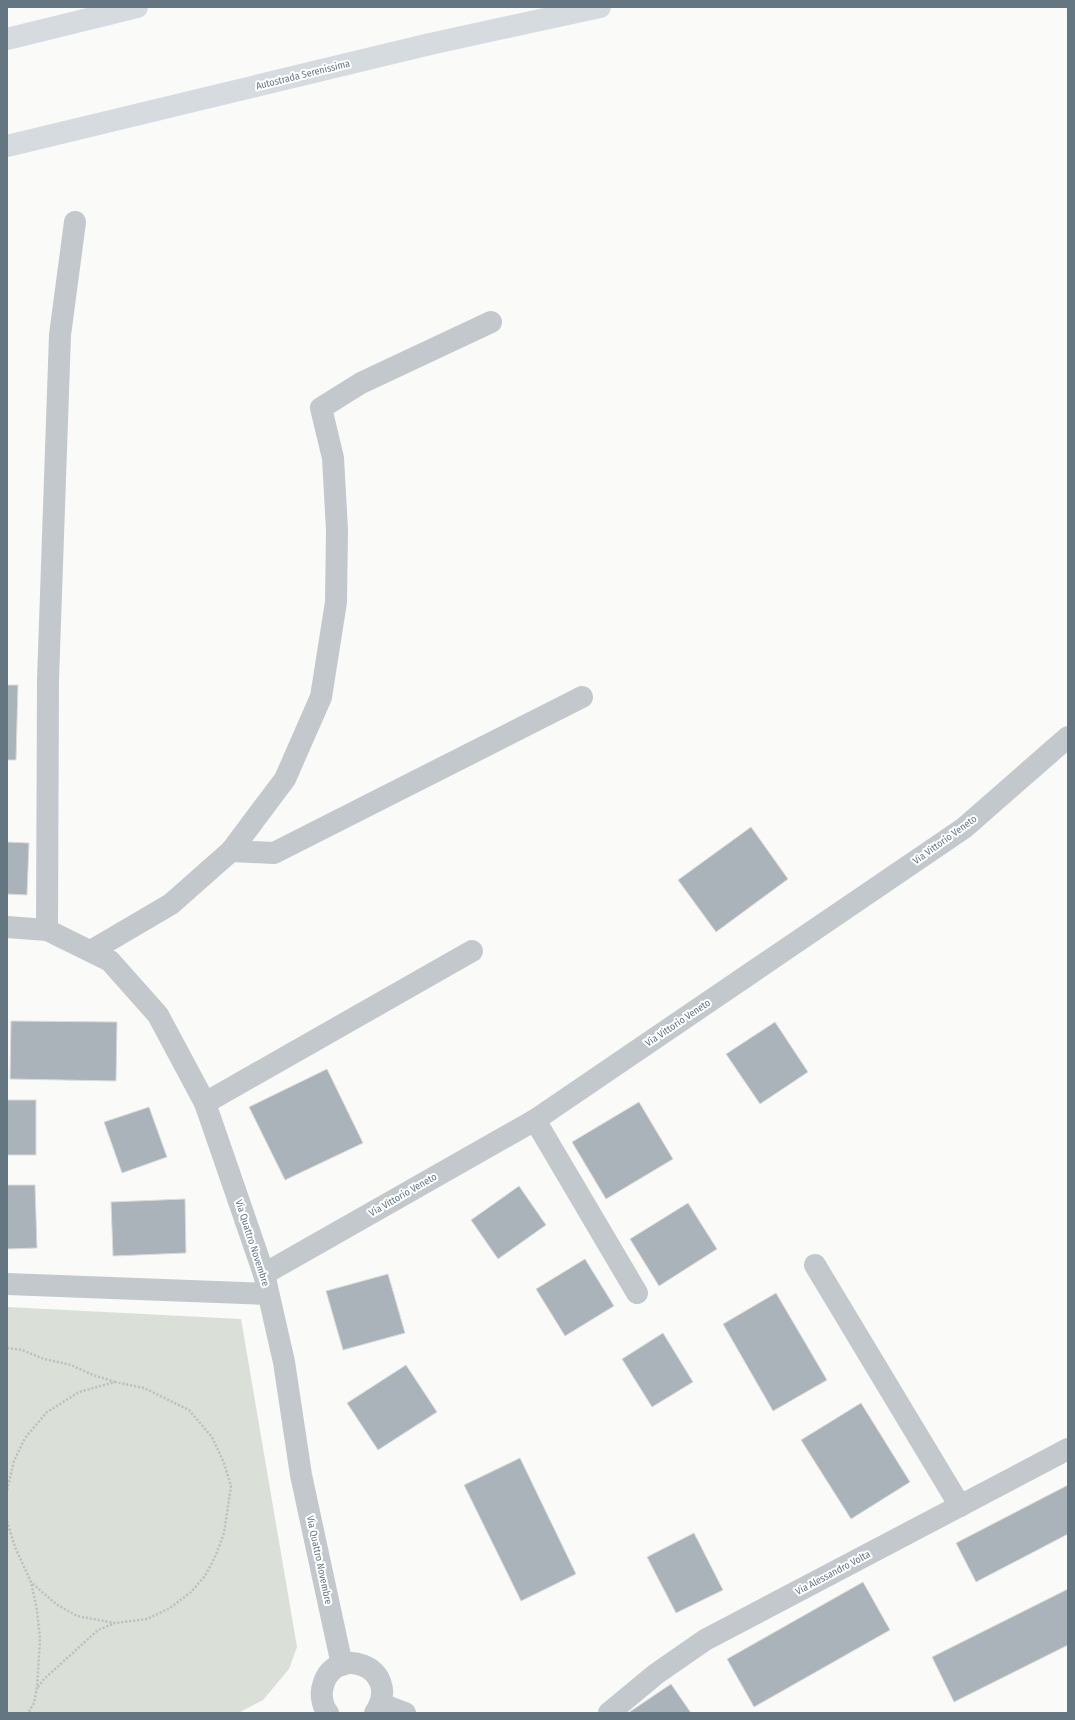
<svg xmlns="http://www.w3.org/2000/svg" width="1075" height="1720" font-family="'Fira Sans Condensed',sans-serif">
  <style>
    .green { fill: #dadfd7 }
    .building { fill: #aab3b9; stroke: #dcdcda }
    .lines { fill: none; stroke-linecap: round; stroke-linejoin: round }
    .path { stroke: #bbbfc2; stroke-width: 2.5; stroke-dasharray: 2 2; stroke-linecap: butt }
    .minor { stroke: #c3c8cc; stroke-width: 22 }
    .highway { stroke: #d6dbdf; stroke-width: 22 }
    .labels { text-anchor: middle; dominant-baseline: central; stroke-width: 4; stroke-linejoin: round; paint-order: stroke }
    .street-label { font-size: 10px; fill: #657683; stroke: #fff }
  </style>
  <rect width="100%" height="100%" fill="#fafaf8"/>
  <polygon class="green" points="7,1307 241,1319 297,1647 289,1669 263,1700 238,1713 7,1713"/>
  <g class="building">
    <polygon points="7,685 18,685 16,760 7,760"/>
    <polygon points="751,827 788,879 716,932 678,880"/>
    <polygon points="7,842 29,843 27,895 7,894"/>
    <polygon points="11,1021 117,1022 116,1081 10,1079"/>
    <polygon points="775,1022 808,1072 760,1104 726,1054"/>
    <polygon points="327,1069 363,1143 285,1180 249,1107"/>
    <rect x="7" y="1100" width="29" height="55"/>
    <polygon points="639,1102 673,1159 606,1199 572,1142"/>
    <polygon points="149,1107 167,1157 122,1173 104,1122"/>
    <polygon points="7,1185 35,1185 37,1248 7,1249"/>
    <polygon points="519,1186 546,1225 498,1259 471,1220"/>
    <polygon points="185,1199 186,1253 113,1256 111,1202"/>
    <polygon points="688,1203 717,1249 659,1286 630,1239"/>
    <polygon points="585,1259 614,1306 565,1336 536,1289"/>
    <polygon points="388,1274 405,1333 343,1350 326,1291"/>
    <polygon points="776,1293 827,1380 773,1411 723,1324"/>
    <polygon points="663,1333 693,1382 652,1407 622,1359"/>
    <polygon points="406,1365 437,1412 378,1450 347,1403"/>
    <polygon points="861,1403 910,1482 851,1519 801,1440"/>
    <polygon points="520,1458 576,1574 521,1601 464,1485"/>
    <polygon points="1068,1485 1068,1534 976,1582 956,1543"/>
    <polygon points="694,1533 723,1590 676,1613 647,1557"/>
    <polygon points="863,1582 890,1630 754,1707 727,1659"/>
    <polygon points="1068,1589 1068,1645 954,1702 932,1657"/>
    <polygon points="671,1684 691,1713 628,1713"/>
  </g>
  <g class="lines">
    <g class="path">
      <polyline points="7,1348 22,1350 44,1359 71,1365 93,1375 115,1382"/>
      <polyline points="7,1490 14,1461 25,1438 47,1412 79,1392 115,1382 144,1388 189,1410 212,1437 224,1463 231,1486 224,1533 215,1557 205,1576 191,1592 170,1608 147,1619 115,1623 77,1616 56,1604 31,1582"/>
      <polyline points="7,1521 15,1547 31,1582 37,1610 40,1639 37,1688 34,1703 28,1713"/>
      <polyline points="38,1687 44,1679 98,1630 115,1623"/>
    </g>
    <g class="minor">
      <polyline points="231,851 274,853 582,697"/>
      <polyline points="7,927 47,930 110,961 158,1015 205,1103 264,1274 284,1362 301,1475 342,1665"/>
      <polyline points="47,930 48,680 60,335 75,222"/>
      <polyline points="91,951 171,904 231,851 285,779 321,697 336,602 337,530 333,458 321,408 361,383 491,322"/>
      <polyline points="205,1103 472,951"/>
      <polyline points="535,1120 637,1293"/>
      <polyline points="815,1265 960,1506"/>
      <polyline points="264,1274 535,1120 964,828 1068,737"/>
      <polyline points="7,1284 268,1294"/>
      <polyline points="381,1704 405,1713"/>
      <path d="M328,1713C323,1708 321,1697 322,1690C331,1639 405,1668 375,1713"/>
      <polyline points="609,1713 656,1674 705,1640 1068,1449"/>
    </g>
    <g class="highway">
      <polyline points="7,39 137,7"/>
      <polyline points="7,146 430,44 600,7"/>
    </g>
  </g>
  <g class="labels">
    <g class="street-label">
      <text transform="translate(303 75) rotate(-14)">Autostrada Serenissima</text>
      <text transform="translate(945 840) rotate(-36)">Via Vittorio Veneto</text>
      <text transform="translate(678 1023) rotate(-34)">Via Vittorio Veneto</text>
      <text transform="translate(403 1195) rotate(-30)">Via Vittorio Veneto</text>
      <text transform="translate(252 1243) rotate(72)">Via Quattro Novembre</text>
      <text transform="translate(319 1560) rotate(78)">Via Quattro Novembre</text>
      <text transform="translate(833 1573) rotate(-28)">Via Alessandro Volta</text>
    </g>
  </g>
  <rect width="1075" height="1720" fill="none" stroke="#657683" stroke-width="16"/>
</svg>
